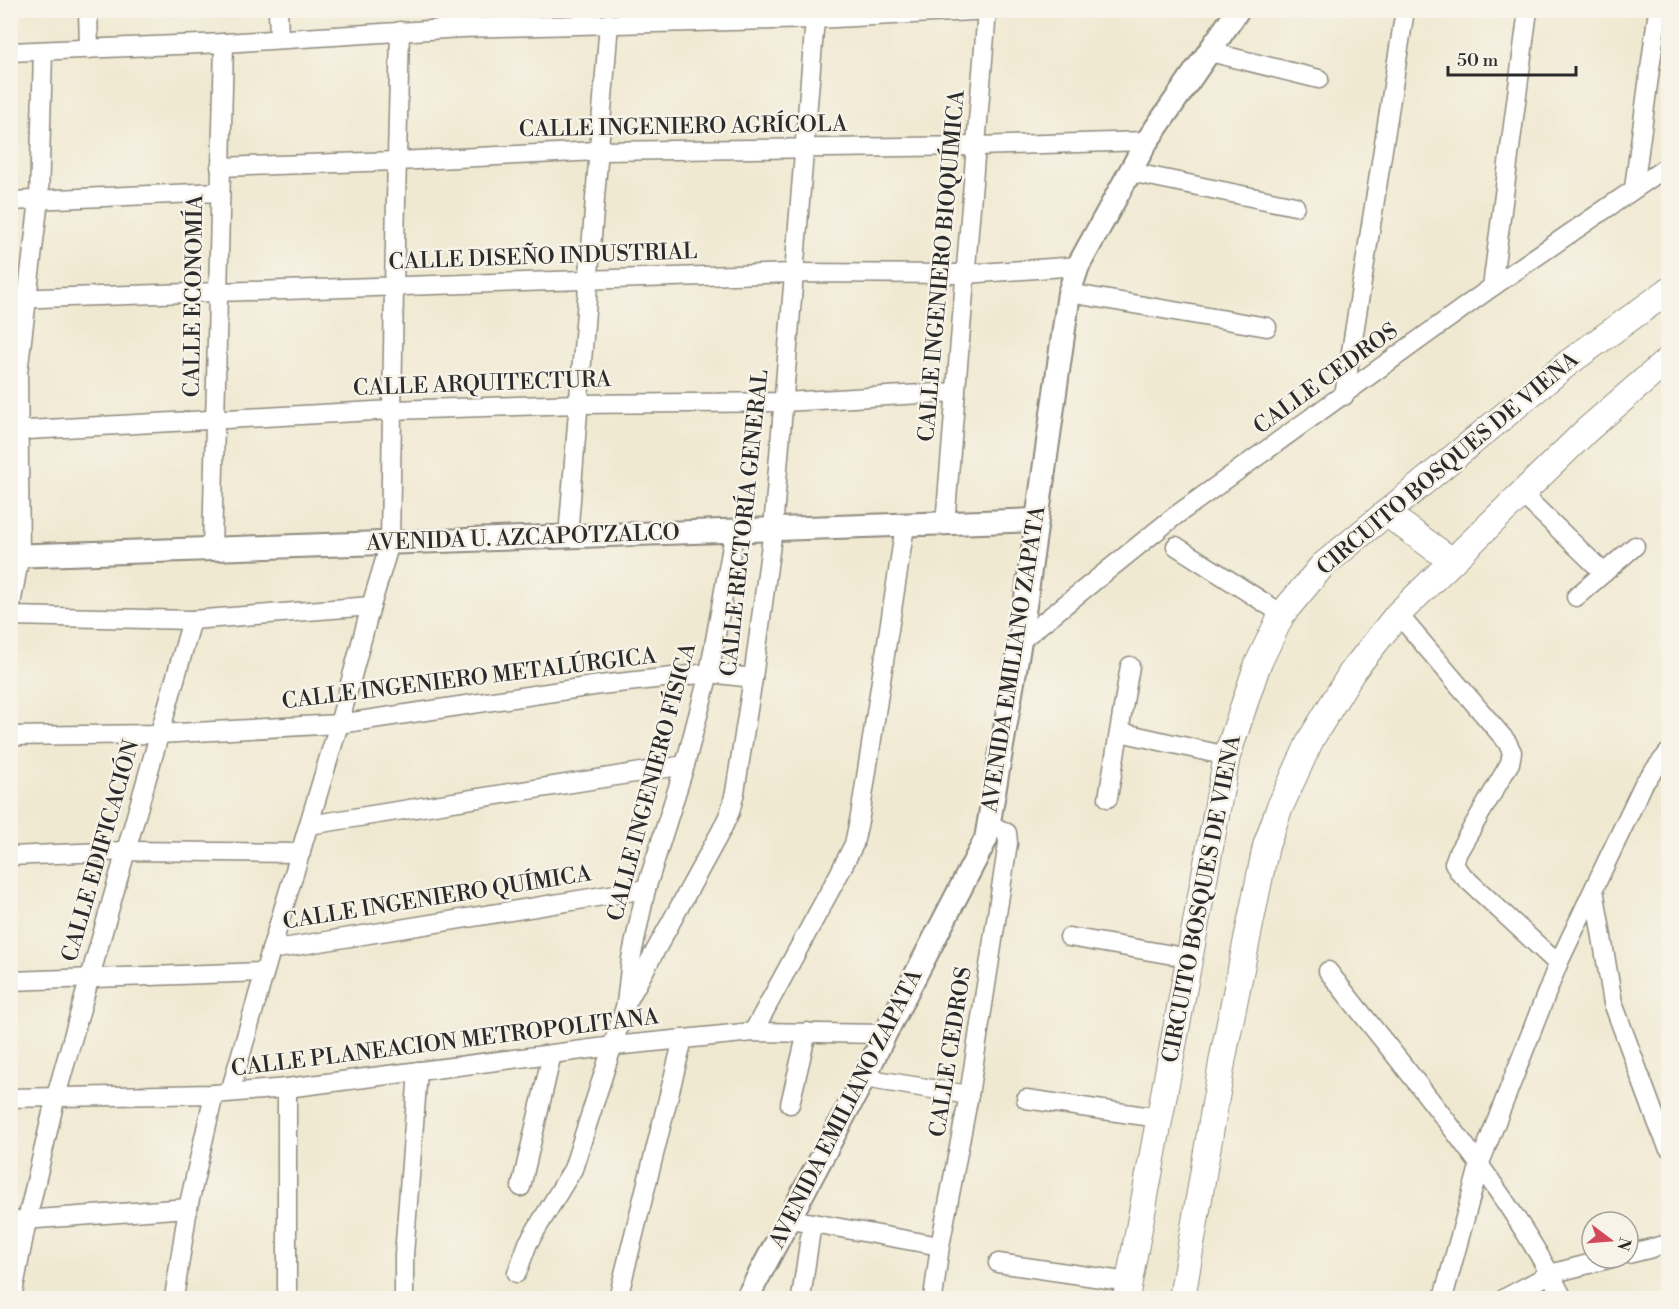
<svg xmlns="http://www.w3.org/2000/svg" width="1679" height="1309" font-family="'Libre Bodoni',serif">
  <style>
    .lines { fill: none; stroke-linecap: round; stroke-linejoin: round }
    .minor-casing { stroke: #8e8a7e; stroke-width: 21 }
    .tertiary-casing { stroke: #8e8a7e; stroke-width: 26 }
    .secondary-casing { stroke: #8e8a7e; stroke-width: 28 }
    .minor { stroke: #fff; stroke-width: 18 }
    .tertiary { stroke: #fff; stroke-width: 22 }
    .secondary { stroke: #fff; stroke-width: 26 }
    .labels { text-anchor: middle; dominant-baseline: central; stroke-width: 5; stroke-linejoin: round; paint-order: stroke }
    .street-label { font-size: 22px; fill: #2b2b2b; stroke: #f7f3e8 }
  </style>
  <rect width="100%" height="100%" fill="#f7f3e8"/>
  <filter id="ink" filterUnits="userSpaceOnUse"><feTurbulence type="fractalNoise" baseFrequency=".0167" numOctaves="2"/><feDisplacementMap in="SourceGraphic" scale="12" xChannelSelector="R" yChannelSelector="G"/><feConvolveMatrix kernelMatrix="1 2 1 2 8 2 1 2 1" color-interpolation-filters="sRGB"/></filter>
  <filter id="wash" filterUnits="userSpaceOnUse"><feTurbulence type="fractalNoise" baseFrequency=".008" numOctaves="4" result="noise"/><feDisplacementMap in="SourceGraphic" scale="24" xChannelSelector="R" yChannelSelector="G"/><feGaussianBlur stdDeviation="1.35" result="paint"/><feColorMatrix in="noise" values="0 0 0 0 0 0 0 0 0 0 0 0 0 0 0 0 0 1.4 0 .05"/><feComposite in="paint" operator="in"/></filter>
  <g filter="url(#wash)">
    <rect width="100%" height="100%" fill="#f0e9d2"/>
  </g>
  <g filter="url(#ink)">
    <g class="lines">
      <g class="minor-casing">
        <g id="minor">
          <polyline points="88,10 89,49"/>
          <polyline points="278,10 279,39"/>
          <polyline points="10,52 224,43 461,28 815,19 991,10"/>
          <polyline points="1210,52 1319,79"/>
          <polyline points="220,167 397,161 598,151 976,146 1147,141"/>
          <polyline points="1130,172 1295,206"/>
          <polyline points="1634,188 1658,10"/>
          <polyline points="10,201 220,192"/>
          <polyline points="1492,287 1528,10"/>
          <polyline points="1069,293 1267,327"/>
          <polyline points="10,299 794,273 966,274 1078,266"/>
          <polyline points="1344,396 1405,10"/>
          <polyline points="10,431 392,410 578,404 784,402 956,392"/>
          <polyline points="1522,494 1604,573"/>
          <polyline points="945,524 987,11"/>
          <polyline points="568,537 609,23"/>
          <polyline points="1176,546 1282,614"/>
          <polyline points="212,550 224,43"/>
          <polyline points="1576,597 1635,546"/>
          <polyline points="10,610 20,555 18,373 39,200 43,51"/>
          <polyline points="1398,614 1507,742 1512,752 1510,763 1458,852 1454,863 1459,872 1558,964"/>
          <polyline points="10,616 192,620 371,606"/>
          <polyline points="1020,641 1175,516 1492,287 1668,166"/>
          <polyline points="1120,732 1227,756"/>
          <polyline points="10,736 159,734 339,724 600,685 709,673 753,678"/>
          <polyline points="1108,798 1130,666"/>
          <polyline points="309,825 685,765"/>
          <polyline points="10,856 126,851 301,853"/>
          <polyline points="1594,889 1613,1003 1657,1122 1668,1147"/>
          <polyline points="1069,937 1190,958"/>
          <polyline points="271,950 646,889"/>
          <path d="M1328,971C1411,1077 1501,1179 1563,1298"/>
          <polyline points="10,981 264,972"/>
          <polyline points="626,1004 721,831 730,812 735,792 753,678 773,529 815,19"/>
          <polyline points="753,1032 839,874 854,844 860,816 905,526"/>
          <polyline points="864,1078 969,1095"/>
          <polyline points="287,1088 287,1298"/>
          <polyline points="230,1092 271,950 339,724 371,606 390,543 394,286 400,31"/>
          <polyline points="10,1098 214,1094 287,1088 614,1046 753,1032 885,1034"/>
          <polyline points="1026,1099 1159,1118"/>
          <polyline points="790,1104 807,1032"/>
          <polyline points="521,1187 552,1054"/>
          <polyline points="791,1219 940,1246"/>
          <polyline points="10,1221 188,1208"/>
          <polyline points="1628,1254 1668,1244"/>
          <polyline points="998,1263 1129,1282"/>
          <polyline points="517,1273 528,1243 573,1169 626,1004 631,959 646,889 685,765 709,673 735,530"/>
          <polyline points="12,1298 27,1220 56,1096 192,620"/>
          <polyline points="174,1298 188,1208 214,1094"/>
          <polyline points="404,1298 404,1255 418,1071"/>
          <polyline points="618,1298 683,1039"/>
          <polyline points="801,1298 812,1223"/>
          <polyline points="933,1298 940,1246 969,1095 1008,843 1007,833 989,824"/>
          <polyline points="1443,1298 1480,1163 1558,964 1644,783 1668,753"/>
          <polyline points="1505,1298 1550,1274 1612,1258"/>
        </g>
      </g>
      <g class="tertiary-casing">
        <g id="tertiary">
          <polyline points="10,556 1036,520"/>
          <polyline points="747,1298 864,1078 885,1034 986,839 1020,641 1069,293 1078,266 1147,141 1238,10"/>
        </g>
      </g>
      <g class="secondary-casing">
        <g id="secondary">
          <polyline points="1386,513 1452,561"/>
          <polyline points="1126,1298 1227,756 1257,666 1282,614 1322,566 1568,363 1668,291"/>
          <polyline points="1182,1298 1223,1057 1266,846 1279,809 1311,739 1352,672 1398,614 1587,430 1668,360"/>
        </g>
      </g>
      <use href="#minor" class="minor"/>
      <use href="#tertiary" class="tertiary"/>
      <use href="#secondary" class="secondary"/>
    </g>
  </g>
  <g class="labels">
    <g class="street-label">
      <text transform="translate(683 127) rotate(-1)">CALLE INGENIERO AGRÍCOLA</text>
      <text transform="translate(543 257) rotate(-2)">CALLE DISEÑO INDUSTRIAL</text>
      <text transform="translate(942 266) rotate(-85)">CALLE INGENIERO BIOQUÍMICA</text>
      <text transform="translate(194 296) rotate(-89)">CALLE ECONOMÍA</text>
      <text transform="translate(1326 379) rotate(-36)">CALLE CEDROS</text>
      <text transform="translate(482 384) rotate(-2)">CALLE ARQUITECTURA</text>
      <text transform="translate(1448 464) rotate(-40)">CIRCUITO BOSQUES DE VIENA</text>
      <text transform="translate(745 523) rotate(-84)">CALLE RECTORÍA GENERAL</text>
      <text transform="translate(523 538) rotate(-2)">AVENIDA U. AZCAPOTZALCO</text>
      <text transform="translate(1014 659) rotate(-81)">AVENIDA EMILIANO ZAPATA</text>
      <text transform="translate(469 679) rotate(-7)">CALLE INGENIERO METALÚRGICA</text>
      <text transform="translate(652 782) rotate(-75)">CALLE INGENIERO FÍSICA</text>
      <text transform="translate(101 851) rotate(-74)">CALLE EDIFICACIÓN</text>
      <text transform="translate(437 898) rotate(-9)">CALLE INGENIERO QUÍMICA</text>
      <text transform="translate(1202 899) rotate(-79)">CIRCUITO BOSQUES DE VIENA</text>
      <text transform="translate(445 1043) rotate(-7)">CALLE PLANEACION METROPOLITANA</text>
      <text transform="translate(951 1052) rotate(-81)">CALLE CEDROS</text>
      <text transform="translate(846 1109) rotate(-63)">AVENIDA EMILIANO ZAPATA</text>
    </g>
  </g>
  <rect width="1679" height="1309" fill="none" stroke="#f7f3e8" stroke-width="36"/>
  <g transform="translate(1610 1240) rotate(106)"><circle r="28" fill="#f7f3e8" stroke="#a5a39c" stroke-width="1.5"/>
  <path d="M0-4.5L10 22L0 15L-10 22Z" fill="#d1495b"/>
  <text y="-9" font-size="16" font-weight="bold" text-anchor="middle" fill="#2b2b2b">N</text>
  </g>
  <path d="M1448 66v9h128v-9" fill="none" stroke="#2b2b2b" stroke-width="3"/>
  <text x="1457" y="66" font-size="18" fill="#2b2b2b" stroke="#f7f3e8" stroke-width="4.5" paint-order="stroke">50 m</text>
</svg>
